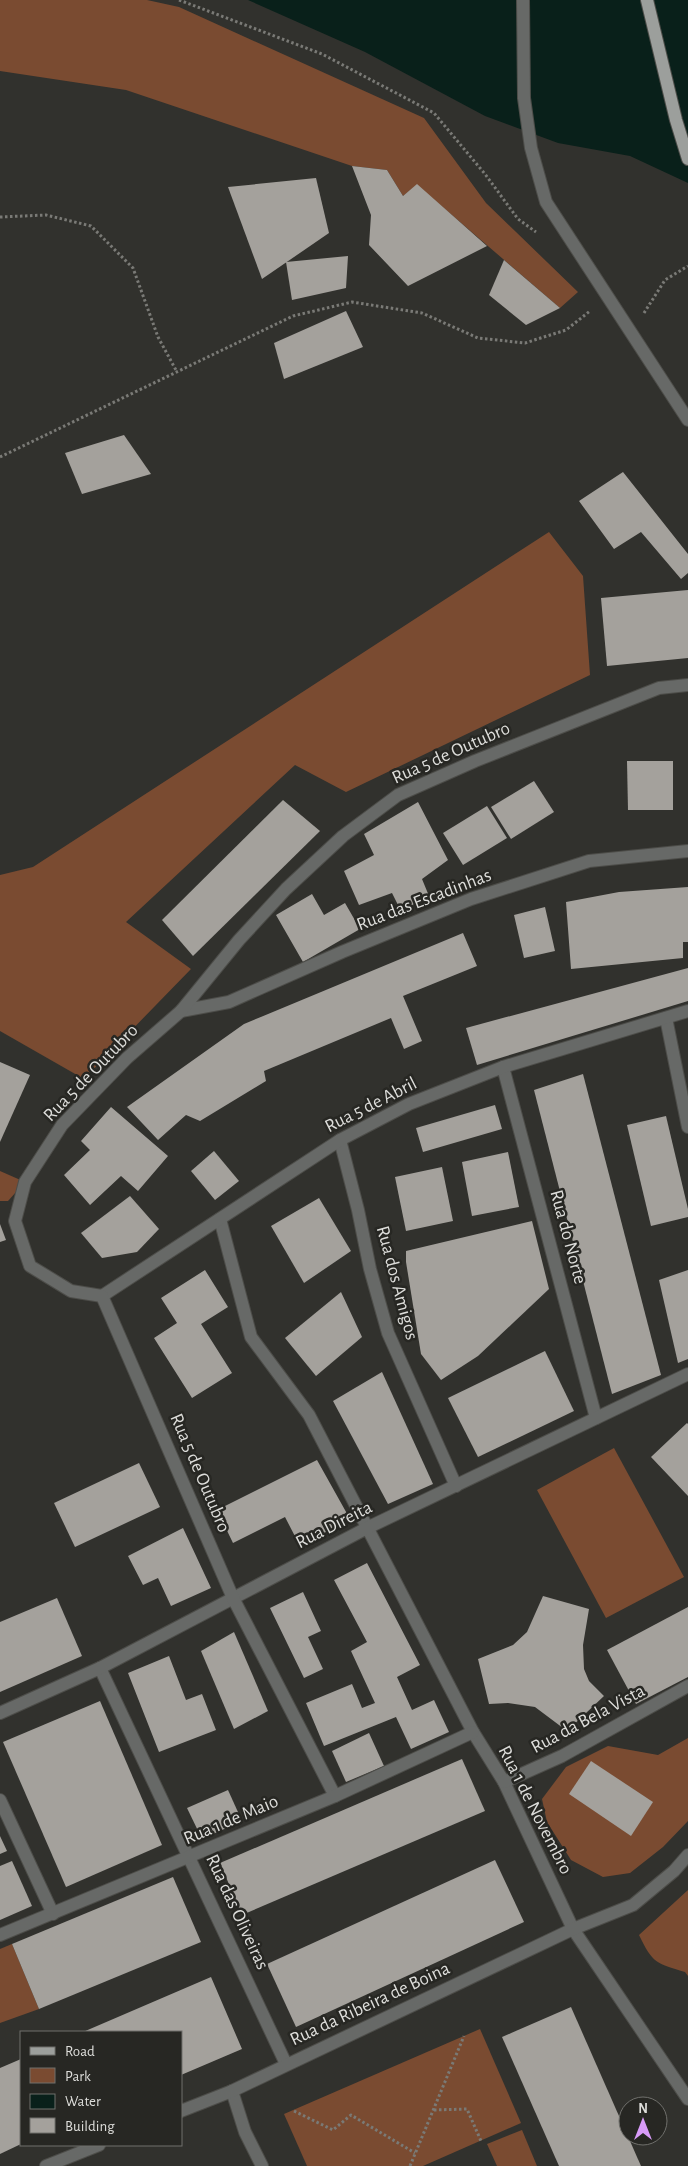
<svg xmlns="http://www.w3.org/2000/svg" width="688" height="2166" font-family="'Alegreya Sans',sans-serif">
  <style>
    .green { fill: #7a4b31 }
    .water { fill: #09201a }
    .building { fill: #a4a19c }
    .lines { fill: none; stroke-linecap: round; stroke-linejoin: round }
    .street-casing { stroke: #4d4d49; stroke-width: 14 }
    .primary-casing { stroke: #4d4d49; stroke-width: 14 }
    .path { stroke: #7a7a76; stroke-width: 3; stroke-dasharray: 2.5 2.5; stroke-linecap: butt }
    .street { stroke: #676967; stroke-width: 12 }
    .primary { stroke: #9c9f9c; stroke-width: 12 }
    .labels { text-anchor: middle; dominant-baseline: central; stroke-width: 5; stroke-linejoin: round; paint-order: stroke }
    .street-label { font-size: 19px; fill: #ddddda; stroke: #272723 }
  </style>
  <rect width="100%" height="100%" fill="#31312d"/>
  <g class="green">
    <polygon points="0,0 147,0 179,7 424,118 486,203 578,292 560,308 417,185 403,196 387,170 352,166 126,90 0,71"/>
    <polygon points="549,532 583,576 590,675 346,792 295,765 126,922 191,969 84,1079 0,1031 0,875 33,867"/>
    <polygon points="0,1171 25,1182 8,1201 0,1201"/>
    <polygon points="614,1448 684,1577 606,1618 537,1490"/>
    <polygon points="688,1738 688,1821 663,1847 630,1873 603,1877 571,1860 547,1822 542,1799 566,1767 608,1746 658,1755"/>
    <path d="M688,1890V1976L685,1972C656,1963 653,1964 639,1935Z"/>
    <polygon points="12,1944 39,2009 0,2023 0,1949"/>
    <polygon points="480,2029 521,2123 423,2166 307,2166 284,2114"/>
    <polygon points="522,2130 537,2166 497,2166 487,2144"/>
  </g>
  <polygon class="water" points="248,0 688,0 688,183 630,156 558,143 485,116 365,52"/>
  <g class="building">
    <polygon points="352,166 387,170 403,196 417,184 487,246 408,286 369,245 371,215"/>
    <polygon points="316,178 329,233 262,279 228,187"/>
    <polygon points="348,256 346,288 292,300 286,262"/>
    <polygon points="504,260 560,308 526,325 489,295"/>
    <polygon points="346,311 363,347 284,379 274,343"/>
    <polygon points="124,435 151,474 82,494 65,453"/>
    <polygon points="623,472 688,554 688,573 681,579 641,532 614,549 579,501"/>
    <polygon points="688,590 688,658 607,666 601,598"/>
    <polygon points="627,761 673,761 673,810 628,810"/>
    <polygon points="534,781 554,812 511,839 491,807"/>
    <polygon points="283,800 320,831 193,956 162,920"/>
    <polygon points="418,802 448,860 422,879 429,896 401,911 392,893 359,905 344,871 374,855 364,834"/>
    <polygon points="487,806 507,838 463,865 443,833"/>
    <polygon points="688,887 688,942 683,942 683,958 571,969 566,902 619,892"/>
    <polygon points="312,894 324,915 345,903 360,929 303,962 276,915"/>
    <polygon points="545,907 555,951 524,958 514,915"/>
    <polygon points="463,933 477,966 403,996 422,1041 404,1049 391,1018 264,1071 266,1081 200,1121 186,1115 158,1140 127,1107 244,1024"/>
    <polygon points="688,968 688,1001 477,1065 466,1028"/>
    <polygon points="0,1062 30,1075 0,1142"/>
    <polygon points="583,1074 661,1375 612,1394 534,1090"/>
    <polygon points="495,1105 502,1129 423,1152 416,1128"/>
    <polygon points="111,1107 168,1156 138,1191 121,1176 90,1205 64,1175 90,1150 81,1141"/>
    <polygon points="666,1116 688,1209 688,1217 651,1226 627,1125"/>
    <polygon points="214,1151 239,1181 215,1200 191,1171"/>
    <polygon points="508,1152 519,1207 472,1216 462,1162"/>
    <polygon points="442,1167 453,1221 406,1231 395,1177"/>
    <polygon points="130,1196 159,1229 137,1252 102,1258 81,1233"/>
    <polygon points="319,1198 351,1251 304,1283 271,1226"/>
    <polygon points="532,1221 549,1289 478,1356 441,1380 421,1354 406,1262 406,1251"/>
    <polygon points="0,1224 6,1240 0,1242"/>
    <polygon points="205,1270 228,1307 201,1324 232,1373 192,1398 154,1338 177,1323 161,1298"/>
    <polygon points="688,1270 688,1359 678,1363 659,1280"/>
    <polygon points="341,1292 362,1337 316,1376 285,1338"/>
    <polygon points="545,1351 574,1411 478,1457 448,1398"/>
    <polygon points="382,1372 433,1484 388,1504 333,1401"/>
    <polygon points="687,1423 688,1424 688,1496 651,1457"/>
    <polygon points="317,1460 350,1519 300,1546 285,1517 233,1543 217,1510"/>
    <polygon points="139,1463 160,1507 75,1547 54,1503"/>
    <polygon points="183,1528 211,1588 171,1606 158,1578 143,1585 128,1556"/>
    <polygon points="367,1563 420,1665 397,1677 412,1710 434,1700 449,1732 411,1749 396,1717 324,1746 306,1703 352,1684 362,1708 375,1703 351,1651 367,1642 334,1580"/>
    <polygon points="303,1592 321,1631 308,1637 323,1669 304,1678 270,1608"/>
    <polygon points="543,1596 589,1609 583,1645 584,1669 589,1681 604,1696 567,1731 535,1707 508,1703 489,1704 478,1659 513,1645 527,1632"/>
    <polygon points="57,1598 82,1656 0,1692 0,1622"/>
    <polygon points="688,1607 688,1677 636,1704 607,1650"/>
    <polygon points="234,1632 268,1711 234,1729 201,1651"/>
    <polygon points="169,1656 186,1700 202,1694 216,1730 159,1752 128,1673"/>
    <polygon points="100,1701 162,1845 66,1887 3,1742"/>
    <polygon points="369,1733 384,1766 346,1782 332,1751"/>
    <polygon points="462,1759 485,1811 242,1915 220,1863"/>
    <polygon points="591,1761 653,1802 631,1836 569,1794"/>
    <polygon points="228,1790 242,1821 202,1839 187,1808"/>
    <polygon points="0,1836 7,1851 0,1854"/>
    <polygon points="495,1860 524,1922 296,2027 267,1964"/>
    <polygon points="12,1861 32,1906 0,1920 0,1866"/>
    <polygon points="173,1877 201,1942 39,2009 12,1944"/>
    <polygon points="211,1977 242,2049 181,2075 181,2032 83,2032"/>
    <polygon points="571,2007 641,2166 559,2166 502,2037"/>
    <polygon points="21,2059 21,2144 0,2154 0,2068"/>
  </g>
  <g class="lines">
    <g class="street-casing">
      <g id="street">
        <polyline points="523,0 524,98 531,148 546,202 688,420"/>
        <polyline points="181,1011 229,1002 342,952 471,899 589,861 688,851"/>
        <polyline points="666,1018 688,1127"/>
        <polyline points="503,1067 596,1418"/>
        <polyline points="340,1140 358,1210 370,1269 388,1333 456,1486"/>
        <polyline points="220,1219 251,1337 309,1415 473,1732 504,1782 573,1929 688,2099"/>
        <polyline points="102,1296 340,1140 409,1104 503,1067 688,1011"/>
        <polyline points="100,1668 286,2064"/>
        <polyline points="0,1713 100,1668 367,1528 688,1374"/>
        <polyline points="504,1782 562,1756 688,1686"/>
        <polyline points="335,1796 233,1598 102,1296 71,1291 30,1266 15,1221 25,1182 62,1125 127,1058 181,1011 239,940 286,889 343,836 398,795 475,761 659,688 688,685"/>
        <polyline points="0,1800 53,1914"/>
        <polyline points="0,1935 335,1796 473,1732"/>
        <polyline points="232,2091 245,2132 262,2166"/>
        <polyline points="181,2111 232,2091 573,1929 633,1905 674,1871 688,1855"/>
        <polyline points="46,2166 99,2145"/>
      </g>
    </g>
    <g class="primary-casing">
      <polyline id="primary" points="647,0 676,120 688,159"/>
    </g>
    <g class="path">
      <polyline points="179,0 322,54 434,113 485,174 518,219 536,232"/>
      <polyline points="0,217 46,215 91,226 133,268 158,337 177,372"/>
      <polyline points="644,313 665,280 688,266"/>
      <polyline points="0,457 293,316 352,302 422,313 478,338 525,343 566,330 590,311"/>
      <polyline points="434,2110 467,2109 481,2141"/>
      <polyline points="294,2111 333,2130 351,2115 415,2153"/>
      <polyline points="410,2166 464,2036"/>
    </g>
    <use href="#street" class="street"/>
    <use href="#primary" class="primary"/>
  </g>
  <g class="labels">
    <g class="street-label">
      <text transform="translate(451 753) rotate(-24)">Rua 5 de Outubro</text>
      <text transform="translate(424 900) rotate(-21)">Rua das Escadinhas</text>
      <text transform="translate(91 1073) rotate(-46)">Rua 5 de Outubro</text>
      <text transform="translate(371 1105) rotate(-27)">Rua 5 de Abril</text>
      <text transform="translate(568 1237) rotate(75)">Rua do Norte</text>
      <text transform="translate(397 1283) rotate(75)">Rua dos Amigos</text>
      <text transform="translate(200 1473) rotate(67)">Rua 5 de Outubro</text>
      <text transform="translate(334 1525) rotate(-27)">Rua Direita</text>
      <text transform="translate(588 1719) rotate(-28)">Rua da Bela Vista</text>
      <text transform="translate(535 1810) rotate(63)">Rua 1 de Novembro</text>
      <text transform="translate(231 1820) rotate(-23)">Rua 1 de Maio</text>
      <text transform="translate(237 1912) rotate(65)">Rua das Oliveiras</text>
      <text transform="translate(370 2004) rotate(-25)">Rua da Ribeira de Boina</text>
    </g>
  </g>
  <rect x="20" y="2031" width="162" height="115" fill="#272723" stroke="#70706c"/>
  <rect x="30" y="2047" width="25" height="8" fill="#9c9f9c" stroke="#70706c"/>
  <text x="65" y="2056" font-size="15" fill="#ddddda">Road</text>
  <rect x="30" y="2068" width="25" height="15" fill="#7a4b31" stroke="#70706c"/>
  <text x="65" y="2081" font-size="15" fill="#ddddda">Park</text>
  <rect x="30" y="2094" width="25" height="15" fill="#09201a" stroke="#70706c"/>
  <text x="65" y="2106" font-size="15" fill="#ddddda">Water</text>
  <rect x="30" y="2118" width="25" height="15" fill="#a4a19c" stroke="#70706c"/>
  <text x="65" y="2131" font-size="15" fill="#ddddda">Building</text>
  <g transform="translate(643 2121)"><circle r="24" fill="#272723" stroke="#70706c"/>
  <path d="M0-4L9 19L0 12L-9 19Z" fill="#d89bf8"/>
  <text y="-8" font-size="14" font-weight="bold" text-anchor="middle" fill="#ddddda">N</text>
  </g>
</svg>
